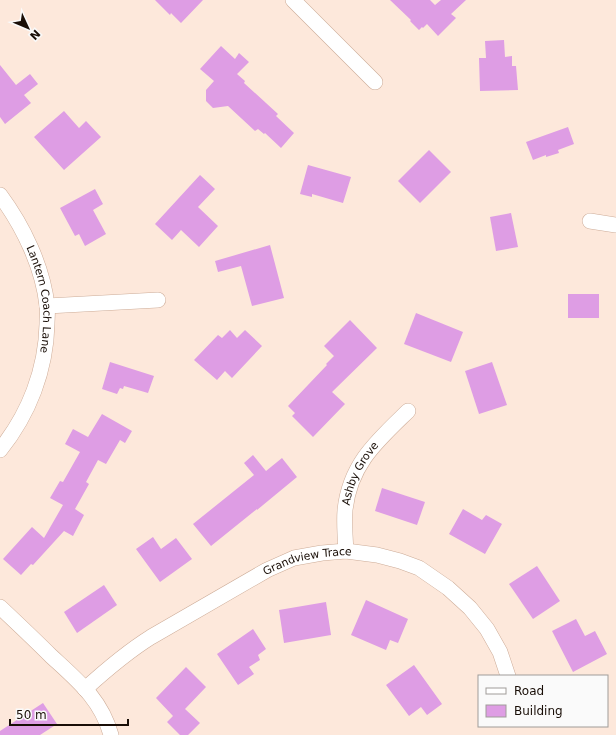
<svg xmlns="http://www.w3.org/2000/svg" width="616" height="735" font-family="'DejaVu Sans',sans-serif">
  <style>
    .building { fill: #de9de4 }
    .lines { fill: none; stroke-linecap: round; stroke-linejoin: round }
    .minor-casing { stroke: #cdac98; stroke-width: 16 }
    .minor { stroke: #fff; stroke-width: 15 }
    .labels { text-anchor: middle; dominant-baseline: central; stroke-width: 4; stroke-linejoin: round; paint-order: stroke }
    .street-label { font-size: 11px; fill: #190e07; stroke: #fafafa }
  </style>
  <rect width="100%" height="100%" fill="#fde8db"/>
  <g class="building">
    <polygon points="155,0 203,0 181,23 171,13 170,15"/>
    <polygon points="390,0 430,0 435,5 441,0 466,0 451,14 456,18 438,36 427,24 423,28 422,27 419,30 410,21 411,20"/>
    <polygon points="504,40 505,57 512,56 512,66 516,66 518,90 480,91 479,58 486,58 485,41"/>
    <polygon points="221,46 235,59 239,53 249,62 237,74 245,81 244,83 278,114 276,116 294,133 281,148 265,133 264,134 258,129 255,131 228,106 213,108 206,101 206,90 214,81 200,69"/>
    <polygon points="0,65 16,85 30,74 38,84 24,95 31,103 5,124 0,117"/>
    <polygon points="64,111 79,128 86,121 101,137 64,170 34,137"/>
    <polygon points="568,127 574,144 558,150 559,153 546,157 546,155 533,160 526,142"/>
    <polygon points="429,150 451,172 420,203 398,181"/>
    <polygon points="308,165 351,177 343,203 312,194 312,197 300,194"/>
    <polygon points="200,175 215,189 198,207 218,226 199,247 181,230 172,240 155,224"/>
    <polygon points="95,189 103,204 93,210 106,234 85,246 79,234 75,236 60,208"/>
    <polygon points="511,213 518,247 496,251 490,217"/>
    <polygon points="270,245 284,298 252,306 241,266 218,272 215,261"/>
    <rect x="568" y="294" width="31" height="24"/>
    <polygon points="416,313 463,332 451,362 404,344"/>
    <polygon points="350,320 377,348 332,392 345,404 313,437 292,416 295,413 288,406 327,365 326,364 334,356 324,346"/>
    <polygon points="230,330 237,338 245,330 262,346 232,378 225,371 217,380 194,360 218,335 222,338"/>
    <polygon points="110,362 154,376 148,393 124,386 123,389 120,388 117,394 102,389"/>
    <polygon points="492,362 507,405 479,414 465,371"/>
    <polygon points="102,414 132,431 125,443 120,440 106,464 98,460 86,482 89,484 75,509 84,515 73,536 64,531 33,565 31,564 21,575 3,559 32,527 44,538 63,505 50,498 60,481 63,482 80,452 65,444 73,429 88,437"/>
    <polygon points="253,455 266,471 282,458 297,477 257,510 257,509 211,546 193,524 254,475 244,463"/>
    <polygon points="382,488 425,502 417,525 375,511"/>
    <polygon points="463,509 482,520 486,515 502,524 485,554 449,534"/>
    <polygon points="153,537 161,549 176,538 192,559 160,582 136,549"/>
    <polygon points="537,566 560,601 533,619 509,584"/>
    <polygon points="104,585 117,605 77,633 64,612"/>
    <polygon points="366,600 408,619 398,643 390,640 386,650 351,635"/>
    <polygon points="326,602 331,635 284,643 279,610"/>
    <polygon points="576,619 585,636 595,631 607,654 573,672 552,631"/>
    <polygon points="253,629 266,649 258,655 260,660 249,667 254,674 238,685 217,654"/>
    <polygon points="414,665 442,704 427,715 421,707 409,716 386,685"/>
    <polygon points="186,667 206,687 185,709 200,723 188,735 180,735 167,722 173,716 156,698"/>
    <polygon points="43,703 57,724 40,735 0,735 0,731"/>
  </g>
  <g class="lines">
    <g class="minor-casing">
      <g id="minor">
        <polyline points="293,0 375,82"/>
        <path id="s1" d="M0,195C23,226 43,267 47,306C48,312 47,318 47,324C46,370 29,414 0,450"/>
        <polyline points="590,221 616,225"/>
        <polyline points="47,306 158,300"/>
        <path id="s2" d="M346,551C345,537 344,523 345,510C350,464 377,441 408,411"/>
        <path d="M0,607C17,623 34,639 51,656C77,680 101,699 111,735"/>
        <path id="s3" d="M85,689C106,670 127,652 151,637L267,570L294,558L322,553L346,551L377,555L400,561L419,568L448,588L470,608L487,629L500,652L508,676"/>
      </g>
    </g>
    <use href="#minor" class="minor"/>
  </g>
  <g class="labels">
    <g class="street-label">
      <text stroke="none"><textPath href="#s1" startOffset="114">Lantern Coach Lane</textPath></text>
      <text stroke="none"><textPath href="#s2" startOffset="81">Ashby Grove</textPath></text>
      <text stroke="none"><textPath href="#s3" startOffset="260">Grandview Trace</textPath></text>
    </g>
  </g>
  <rect x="478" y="675" width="130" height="52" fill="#fafafa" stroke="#a09c99"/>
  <rect x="486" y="688" width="20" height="6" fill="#ffffff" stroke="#a09c99"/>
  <text x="514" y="695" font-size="12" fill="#190e07">Road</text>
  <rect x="486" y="705" width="20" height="12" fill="#de9de4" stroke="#a09c99"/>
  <text x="514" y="715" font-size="12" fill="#190e07">Building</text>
  <g transform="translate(28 28) rotate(134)" stroke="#fafafa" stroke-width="3" paint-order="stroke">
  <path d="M0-3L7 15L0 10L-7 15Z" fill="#190e07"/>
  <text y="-6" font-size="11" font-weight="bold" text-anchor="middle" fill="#190e07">N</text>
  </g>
  <path d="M10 719v6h118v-6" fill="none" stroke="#190e07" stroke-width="2"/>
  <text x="16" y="719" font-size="12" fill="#190e07" stroke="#fafafa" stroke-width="3" paint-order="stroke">50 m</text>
</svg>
